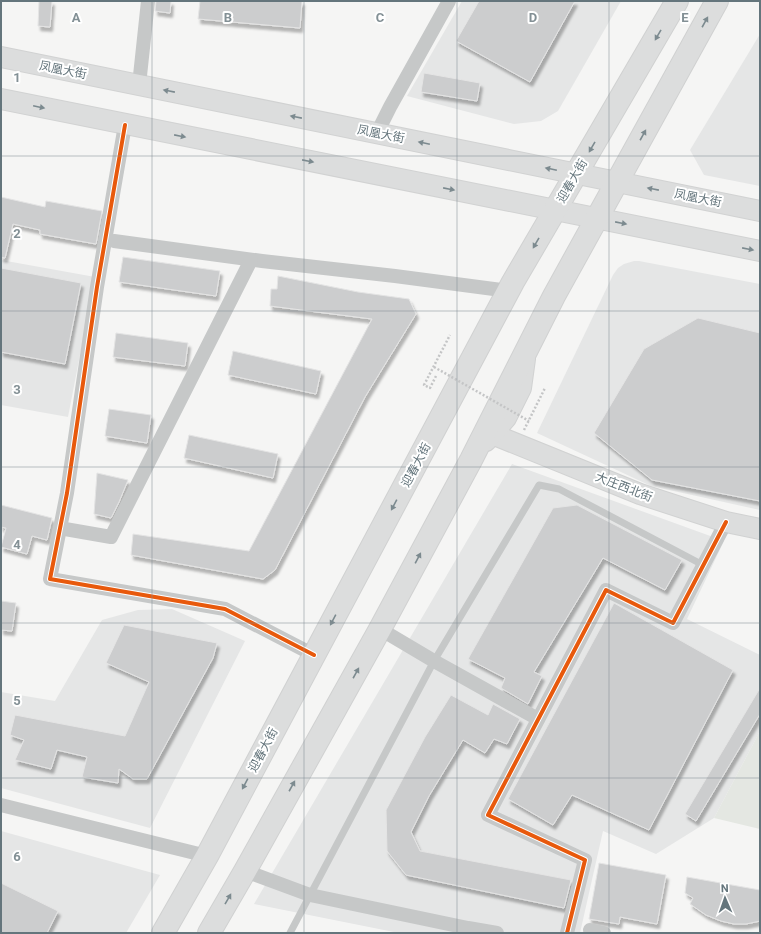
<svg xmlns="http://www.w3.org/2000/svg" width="761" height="934" viewBox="0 0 761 934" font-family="Roboto,'Noto Sans SC',sans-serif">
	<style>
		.built { fill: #e5e6e6 }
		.green { fill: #e4e7e2 }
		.building { fill: #cccdce; stroke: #e4e4e4; filter: url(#shadow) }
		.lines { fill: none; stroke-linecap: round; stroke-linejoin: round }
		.secondary-casing { stroke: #d1d2d2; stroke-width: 22 }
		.primary-casing { stroke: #d0d1d1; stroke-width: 24 }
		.path { stroke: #c4c5c6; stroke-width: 2.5; stroke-dasharray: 2 2; stroke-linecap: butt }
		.lane { stroke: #c6c8c8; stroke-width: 7 }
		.street { stroke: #c6c8c8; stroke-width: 14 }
		.secondary { stroke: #dcdddd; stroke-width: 20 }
		.primary { stroke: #dcdddd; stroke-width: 22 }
		.path-bridge { stroke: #c4c5c6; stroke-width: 2.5; stroke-dasharray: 2 2; stroke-linecap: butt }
		.cycleway-casing { stroke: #fff; stroke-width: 6 }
		.cycleway { stroke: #e8590c; stroke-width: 4 }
		.oneway { fill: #7c8a8f }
		.grid { fill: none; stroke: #839095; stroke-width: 1; stroke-opacity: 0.55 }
		.labels { text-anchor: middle; stroke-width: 4; stroke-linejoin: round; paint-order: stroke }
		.street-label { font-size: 12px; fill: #64757c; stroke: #fff }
		.grid-label { font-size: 13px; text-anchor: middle; font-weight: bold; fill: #839095; stroke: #fff; stroke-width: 4; stroke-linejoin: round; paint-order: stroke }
	</style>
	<defs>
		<filter id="shadow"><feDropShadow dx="2.5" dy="4.5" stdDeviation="1" flood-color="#0004"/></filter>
	</defs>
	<rect width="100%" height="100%" fill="#f5f5f4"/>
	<g class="built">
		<path d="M462 1H621L558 111 541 121 514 124 407 96Z"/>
		<path d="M760 34V186L704 175 690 150Z"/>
		<path d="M1 260 95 277 68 417 1 405Z"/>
		<path d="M634 261H639L760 284V510L651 486 537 433 613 275 618 268 624 264Z"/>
		<path d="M512 464 724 541 687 619 760 655V731L714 818 656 854 603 831 580 933H399L254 904Z"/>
		<path d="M172 609 245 641 150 828 1 788V692L55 701 102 620 138 610Z"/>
		<path d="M1 831 160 875 126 933H1Z"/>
	</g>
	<path class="green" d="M760 731V829L714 818Z"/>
	<g class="building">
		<path d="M39 1H52L50 27 38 26Z"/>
		<path d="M156 1H171L170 13 155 11Z"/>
		<path d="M200 1H302L300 28 198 19Z"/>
		<path d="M479 1H575L530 82 456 41Z"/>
		<path d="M424 73 480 83 477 101 421 92Z"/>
		<path d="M1 197 45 207 46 201 102 211 96 244 40 234V230L13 224 5 258 1 257Z"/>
		<path d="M123 257 220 271 216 296 119 282Z"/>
		<path d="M1 268 81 283 65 364 1 352Z"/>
		<path d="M278 276 358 292 409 299 416 314 365 397 275 570 263 579 131 555 133 534 249 551 372 319 270 306 271 289H277Z"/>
		<path d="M698 318 760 333V501L652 480 594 433 644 349Z"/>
		<path d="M116 333 188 343 185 366 113 357Z"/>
		<path d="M233 351 321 371 316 394 228 375Z"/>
		<path d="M109 409 151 415 147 443 105 436Z"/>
		<path d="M189 435 278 454 273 478 184 458Z"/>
		<path d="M97 473 128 480 119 502 111 518 94 514Z"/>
		<path d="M1 505 52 518 47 540 32 536 27 554 1 547 6 528 1 527Z"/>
		<path d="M577 505 682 560 665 590 603 558 534 672 542 676 528 704 501 688 505 678 468 659 553 508Z"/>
		<path d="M1 601 16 603 12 631 1 630Z"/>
		<path d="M614 603 733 670 649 830 572 795 553 825 508 799Z"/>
		<path d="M124 625 217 643 213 658 147 779H133L119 769 118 783 82 777 87 757 57 750 51 769 15 760 24 740 10 735 15 715 125 736 149 682 106 663Z"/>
		<path d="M760 688V714L696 821 685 814Z"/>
		<path d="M451 695 488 715 493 704 520 719 507 744 494 739 485 753 463 740 429 796 411 832 420 851 571 880 564 908 406 875 387 851 386 810 425 737Z"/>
		<path d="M599 863 666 875 657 924 620 917 619 924 589 919Z"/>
		<path d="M687 877 760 890V921L746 924H734L721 921 706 915 690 904 693 898 685 893Z"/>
		<path d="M1 883 58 911 47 933H1Z"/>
	</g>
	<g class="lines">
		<g class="secondary-casing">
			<g id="secondary">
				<path d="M1 57 760 211"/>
				<path d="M1 99 760 251"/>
				<path d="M492 434 640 494 726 522 760 529"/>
				<path d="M486 441 506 418 521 388 525 359"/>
			</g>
		</g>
		<g class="primary-casing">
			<g id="primary">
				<path d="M163 933 207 856 513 282 677 1"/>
				<path d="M209 933 245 871 380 629 471 460 554 296 717 1"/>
			</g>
		</g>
		<g class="path">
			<path d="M436 376 430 388 424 385 450 335"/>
			<path d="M524 430 545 388"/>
		</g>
		<path class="lane" d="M290 933 434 661 539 485 559 489 703 565"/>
		<g class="street">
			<path d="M139 85 148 1"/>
			<path d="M125 125 97 287 67 493 50 579 225 609 314 655"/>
			<path d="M377 133 390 107 449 1"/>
			<path d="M114 241 262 261 395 276 509 291"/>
			<path d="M65 529 111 537 251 260"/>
			<path d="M380 629 434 661 538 719"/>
			<path d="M1 805 207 856"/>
			<path d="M245 871 310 895 468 928 497 933"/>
			<path d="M590 930 604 933"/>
			<path d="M567 933 585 860 488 815 606 590 673 623 726 522"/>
		</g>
		<use href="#secondary" class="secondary"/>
		<use href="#primary" class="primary"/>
		<path class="path-bridge" d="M434 367 529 421"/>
		<g class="cycleway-casing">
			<g id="cycleway">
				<path d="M125 125 97 287 67 493 50 579 225 609 314 655"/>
				<path d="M567 933 585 860 488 815 606 590 673 623 726 522"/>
			</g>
		</g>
		<use href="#cycleway" class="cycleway"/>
	</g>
	<defs><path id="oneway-solid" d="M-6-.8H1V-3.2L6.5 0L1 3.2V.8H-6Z"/></defs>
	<g class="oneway">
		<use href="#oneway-solid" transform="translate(705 22) rotate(-61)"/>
		<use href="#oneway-solid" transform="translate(658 35) rotate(120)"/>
		<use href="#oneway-solid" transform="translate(169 91) rotate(-169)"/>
		<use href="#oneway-solid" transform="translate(39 107) rotate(12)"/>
		<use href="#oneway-solid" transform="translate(296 117) rotate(-169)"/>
		<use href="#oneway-solid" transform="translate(643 135) rotate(-61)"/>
		<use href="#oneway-solid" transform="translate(180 136) rotate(11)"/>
		<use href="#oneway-solid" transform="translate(424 143) rotate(-168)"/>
		<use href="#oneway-solid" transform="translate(592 147) rotate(120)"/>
		<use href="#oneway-solid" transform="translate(308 161) rotate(11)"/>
		<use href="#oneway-solid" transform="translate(551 169) rotate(-168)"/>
		<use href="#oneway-solid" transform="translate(449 189) rotate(11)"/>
		<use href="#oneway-solid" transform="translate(653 189) rotate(-169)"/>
		<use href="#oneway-solid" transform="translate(621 223) rotate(11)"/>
		<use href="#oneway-solid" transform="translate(536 243) rotate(120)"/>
		<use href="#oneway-solid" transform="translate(748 249) rotate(11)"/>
		<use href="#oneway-solid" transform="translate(394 505) rotate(118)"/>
		<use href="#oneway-solid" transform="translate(418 558) rotate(-62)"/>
		<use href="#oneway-solid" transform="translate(333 620) rotate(118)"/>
		<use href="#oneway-solid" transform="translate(356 673) rotate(-61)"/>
		<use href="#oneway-solid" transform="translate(245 784) rotate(118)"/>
		<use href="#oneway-solid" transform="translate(292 786) rotate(-61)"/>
		<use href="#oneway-solid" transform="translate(228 899) rotate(-60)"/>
	</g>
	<path class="grid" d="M152 1V933M304 1V933M457 1V933M609 1V933M1 156H760M1 311H760M1 467H760M1 623H760M1 778H760"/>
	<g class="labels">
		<g class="street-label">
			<text transform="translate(63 70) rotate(11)" y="4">凤凰大街</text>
			<text transform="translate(381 134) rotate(11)" y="4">凤凰大街</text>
			<text transform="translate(572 181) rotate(-60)" y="4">迎春大街</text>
			<text transform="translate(698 198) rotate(11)" y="4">凤凰大街</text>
			<text transform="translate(416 465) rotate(-62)" y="4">迎春大街</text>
			<text transform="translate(624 487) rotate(21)" y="4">大庄西北街</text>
			<text transform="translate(263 750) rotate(-62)" y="4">迎春大街</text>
		</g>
	</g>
	<g class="grid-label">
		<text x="76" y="22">A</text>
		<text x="228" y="22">B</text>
		<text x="380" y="22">C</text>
		<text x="533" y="22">D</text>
		<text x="685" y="22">E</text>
		<text x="17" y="82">1</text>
		<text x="17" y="238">2</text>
		<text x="17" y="394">3</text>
		<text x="17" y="549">4</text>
		<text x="17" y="705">5</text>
		<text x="17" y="861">6</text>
	</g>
	<rect width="761" height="934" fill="none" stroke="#64757c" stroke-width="4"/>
	<g transform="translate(725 898) rotate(358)" stroke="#ffffff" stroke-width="3" paint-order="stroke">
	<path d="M0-3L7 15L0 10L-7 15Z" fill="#64757c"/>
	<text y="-6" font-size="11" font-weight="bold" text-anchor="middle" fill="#64757c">N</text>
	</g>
</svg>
